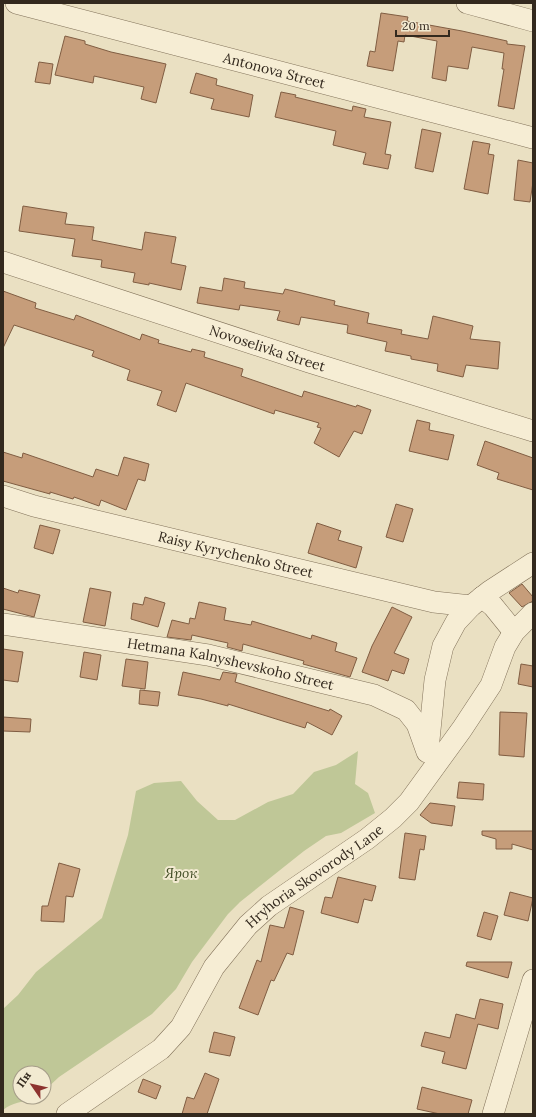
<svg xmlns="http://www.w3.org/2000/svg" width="536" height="1117" viewBox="0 0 536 1117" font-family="Lora,serif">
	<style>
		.green { fill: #bfc797 }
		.building { fill: #c69d7a; stroke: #805d42 }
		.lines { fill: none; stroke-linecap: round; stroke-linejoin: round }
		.minor-casing { stroke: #82725a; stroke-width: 22 }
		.minor { stroke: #f6edd4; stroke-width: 21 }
		.labels { text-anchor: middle; stroke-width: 4; stroke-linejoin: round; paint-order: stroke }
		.street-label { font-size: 14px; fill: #33291e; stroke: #f2ead1 }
		.park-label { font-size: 14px; font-style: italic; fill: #424e26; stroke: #f2ead1 }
	</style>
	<rect width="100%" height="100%" fill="#eae0c2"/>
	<path class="green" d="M358 751 355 784 368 793 375 813 341 833 326 836 304 851 240 902 228 914 192 962 176 989 152 1014 59 1077 44 1091V1073H20V1097H33C23 1103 12 1102 3 1110V1009L18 995 36 972 102 918 128 835 136 791 154 783 181 781 197 801 218 820H235L268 802 293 794 314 772 336 765Z"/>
	<g class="building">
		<path d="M381 13 408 17 407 21 462 31 507 41V44L525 46 514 109 498 106 504 69H502L504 53 472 47 468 69 448 66 446 81 432 78 437 41 405 35 404 42 398 41 393 71 367 66 370 51 375 52Z"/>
		<path d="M65 36 85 41V44L111 52 166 64 156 103 141 99 144 87 94 76 93 83 55 75Z"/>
		<path d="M39 62 53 64 50 84 35 82Z"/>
		<path d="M196 73 217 79 216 85 253 95 249 117 211 109 214 99 190 93Z"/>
		<path d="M281 92 296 95 295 97 352 111 353 106 366 109 364 117 391 122 385 154 391 155 388 169 363 164 366 153 333 145 336 131 275 117Z"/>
		<path d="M422 129 441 133 433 172 415 168Z"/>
		<path d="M473 141 490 144 488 154 494 155 488 194 464 189Z"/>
		<path d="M518 160 533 163V182L530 202 514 200Z"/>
		<path d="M23 206 67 213 65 224 94 227 92 240 142 250 145 232 176 237 171 263 186 266 181 290 149 283V285L133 282 135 273 101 267 102 260 72 256 75 239 19 231Z"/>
		<path d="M224 278 245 282 244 288 283 294 285 289 335 301 334 305 369 313 367 323 402 330 401 334 428 339 433 316 473 326 470 339 500 342 498 369 466 365 463 377 437 371 438 364 411 359V356L385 351 387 342 347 333 348 325 301 317 299 325 277 320 280 311 240 305 239 310 197 303 200 287 222 291Z"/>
		<path d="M3 291 36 303 35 308 74 320 76 315 140 340 142 334 159 340 158 343 191 352 192 349 205 352 204 357 243 369 241 376 302 397 304 391 356 407 357 405 371 410 362 434 354 431 339 457 314 443 321 428 317 427 319 423 275 410 274 414 186 383 176 412 157 405 162 391 127 380 130 370 92 356 94 351 14 325 3 348Z"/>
		<path d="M417 420 430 423 429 430 454 435 448 460 409 451Z"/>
		<path d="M485 441 533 458V490L497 479 499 473 477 465Z"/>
		<path d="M3 452 22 458 23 453 93 477 96 469 118 476 124 457 149 464 145 481 138 479 126 510 101 500 99 506 74 497 73 499 50 492V494L3 481Z"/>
		<path d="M396 504 413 509 403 542 386 537Z"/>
		<path d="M317 523 341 531 338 540 362 547 356 568 308 553Z"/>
		<path d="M40 525 60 530 53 554 34 548Z"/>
		<path d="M522 584 533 597V601L522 607 509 593Z"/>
		<path d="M3 588 18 593 19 590 40 595 34 617 3 609Z"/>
		<path d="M90 588 111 592 105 626 83 622Z"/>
		<path d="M145 597 165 603 158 627 131 619 133 603 143 605Z"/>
		<path d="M199 602 226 608 224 620 251 625 252 621 311 639 312 635 337 643 335 651 357 658 350 677 303 664 304 661 243 644 242 651 227 647 228 643 192 635 191 640 167 637 172 620 189 624 190 618 195 619Z"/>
		<path d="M392 607 412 617 394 653 409 659 404 674 392 670 388 681 362 672 372 646Z"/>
		<path d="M3 649 23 652 18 682 3 680Z"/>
		<path d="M84 652 101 655 97 680 80 677Z"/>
		<path d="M126 659 148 662 145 689 122 686Z"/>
		<path d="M521 664 533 666V687L518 684Z"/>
		<path d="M183 672 220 680 223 672 237 674 235 682 329 711 330 709 342 716 332 735 307 722 305 728 228 704V706L201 699 178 695Z"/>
		<path d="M140 690 160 692 158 706 139 704Z"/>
		<path d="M500 712 527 713 524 757 499 755Z"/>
		<path d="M3 717 31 719 30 732 3 731Z"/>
		<path d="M459 782 484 784 483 800 457 798Z"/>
		<path d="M430 803 455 806 452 826 431 823 420 815Z"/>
		<path d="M482 831H533V850L512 844V849H496V839L482 835Z"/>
		<path d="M405 833 426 836 424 850 420 849 415 880 399 878Z"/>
		<path d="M59 863 80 869 73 897 66 896 64 922 41 921 42 906H48Z"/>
		<path d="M338 877 376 886 372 901 364 899 358 923 321 913 325 897 332 898Z"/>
		<path d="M510 892 533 898 528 921 504 915Z"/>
		<path d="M290 907 304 911 293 955 287 953 274 981 271 980 258 1015 239 1008 257 960 261 962 270 925 284 928Z"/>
		<path d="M484 912 498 916 491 940 477 936Z"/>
		<path d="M467 962H512L508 978 466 966Z"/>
		<path d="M480 999 503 1004 498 1029 478 1024 466 1069 442 1063 445 1052 421 1046 425 1032 450 1038 456 1014 475 1019Z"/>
		<path d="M214 1032 235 1037 230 1056 209 1052Z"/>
		<path d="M205 1073 219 1079 207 1114H182L187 1097 194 1099Z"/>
		<path d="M143 1079 161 1086 156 1099 138 1092Z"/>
		<path d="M422 1087 472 1100 468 1114H440L417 1109Z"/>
	</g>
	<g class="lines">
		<g class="minor-casing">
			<g id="minor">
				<path id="s1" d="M16 3 533 138"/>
				<path d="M467 3 533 21"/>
				<path id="s2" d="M3 262 309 362 533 431"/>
				<path id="s3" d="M3 496 34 506 434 602 471 606"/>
				<path d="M482 597 493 606 514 632"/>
				<path id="s4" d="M3 624 208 655 374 695 406 710 417 724 427 752"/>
				<path d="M428 750 435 680 443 646 456 622 471 606 490 591 533 563"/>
				<path id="s5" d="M67 1114 161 1049 181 1027 214 967 248 925 269 906 367 839 393 818 409 802 462 729 491 685 505 647 514 632 533 613"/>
				<path d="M493 1114 533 980"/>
			</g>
		</g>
		<use href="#minor" class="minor"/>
	</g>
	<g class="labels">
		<g class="street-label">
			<text dy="5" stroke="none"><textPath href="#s1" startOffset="267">Antonova Street</textPath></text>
			<text dy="5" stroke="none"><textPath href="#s2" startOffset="278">Novoselivka Street</textPath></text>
			<text dy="5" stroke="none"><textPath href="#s3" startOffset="240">Raisy Kyrychenko Street</textPath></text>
			<text dy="5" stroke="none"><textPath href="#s4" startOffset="231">Hetmana Kalnyshevskoho Street</textPath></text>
			<text dy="5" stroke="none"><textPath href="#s5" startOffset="349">Hryhoria Skovorody Lane</textPath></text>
		</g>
		<g class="park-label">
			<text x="181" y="878">Ярок</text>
		</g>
	</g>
	<rect width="536" height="1117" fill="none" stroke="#33291e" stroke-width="8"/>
	<g transform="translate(32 1085) rotate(304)"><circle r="19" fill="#f2ead1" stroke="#a69d89"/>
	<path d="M0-3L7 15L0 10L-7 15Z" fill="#8d332f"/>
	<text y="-6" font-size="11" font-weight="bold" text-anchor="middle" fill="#33291e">Пн</text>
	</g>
	<path d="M396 30v6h53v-6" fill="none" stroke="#33291e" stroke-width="2"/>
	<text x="402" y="30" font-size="12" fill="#33291e" stroke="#f2ead1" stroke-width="3" paint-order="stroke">20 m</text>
</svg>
